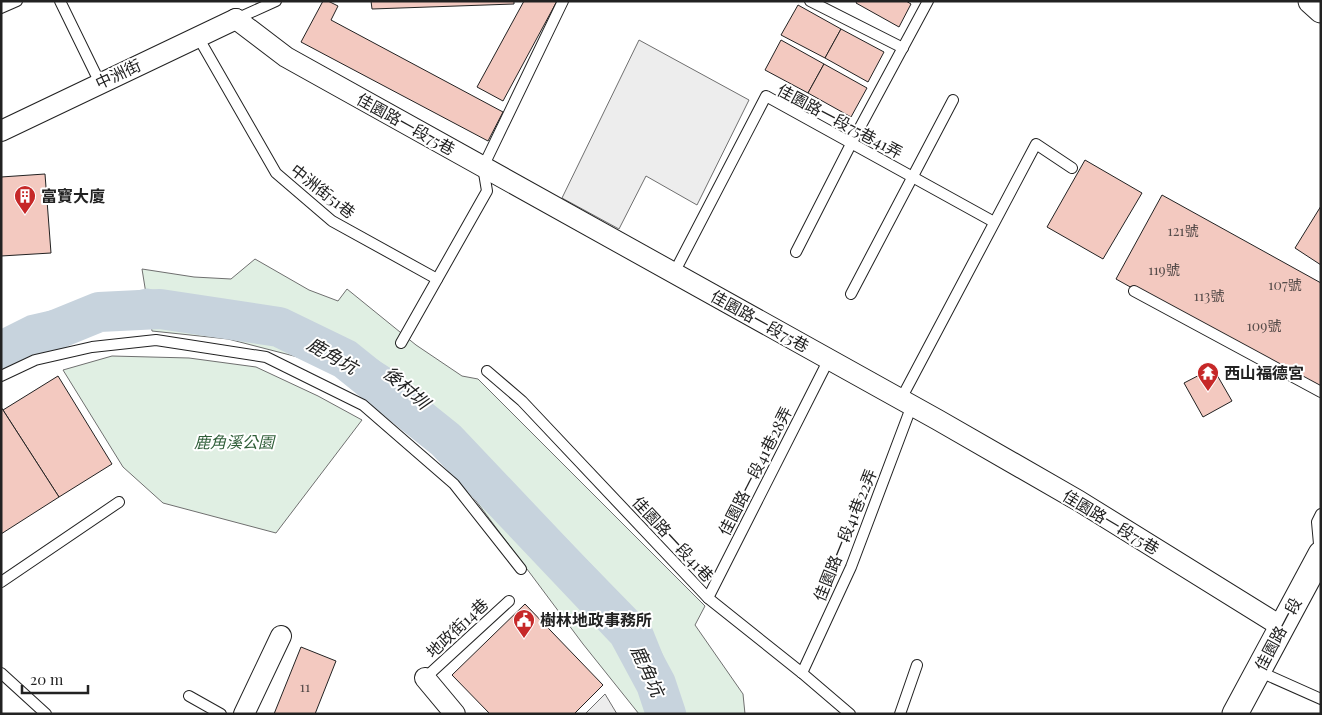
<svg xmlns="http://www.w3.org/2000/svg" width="1322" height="715" viewBox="0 0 1322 715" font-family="'Playfair Display','Noto Sans TC',serif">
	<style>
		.green { fill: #e0efe3; stroke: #6f6f6f }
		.parking { fill: #ededed; stroke: #6f6f6f }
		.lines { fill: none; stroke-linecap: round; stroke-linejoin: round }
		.stream { stroke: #c7d3dd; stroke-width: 7 }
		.river { stroke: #c7d3dd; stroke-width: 40 }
		.building { fill: #f3c9c0; stroke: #222 }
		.service-casing { stroke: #222; stroke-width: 12 }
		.minor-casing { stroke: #222; stroke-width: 22 }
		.tertiary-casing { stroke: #222; stroke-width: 27 }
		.service { stroke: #fff; stroke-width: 10 }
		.minor { stroke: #fff; stroke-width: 20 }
		.tertiary { stroke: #fff; stroke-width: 25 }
		.labels { text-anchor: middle; stroke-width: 4; stroke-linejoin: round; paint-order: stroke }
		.number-label { font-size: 14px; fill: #564c4a }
		.street-label { font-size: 16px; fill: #222; stroke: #fff }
		.poi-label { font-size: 16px; font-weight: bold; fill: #222; stroke: #fff; text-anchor: start }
		.park-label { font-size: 16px; font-style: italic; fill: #2f5e38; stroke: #fff }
		.water-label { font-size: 18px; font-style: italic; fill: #222; stroke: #fff }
	</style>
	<rect width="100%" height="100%" fill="#fff"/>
	<g class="green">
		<path d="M255 259 309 290 338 301 347 289 416 345 462 376 478 379 705 606 695 625 743 694 745 714H639L583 644 432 442 379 393 317 362 228 339 152 331 142 269 194 277 231 279Z"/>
		<path d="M112 356 189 358 256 367 318 396 362 420 276 533 163 503 123 467 63 370Z"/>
	</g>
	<g class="parking">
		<path d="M639 40 749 100 697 205 646 176 619 229 562 198Z"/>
		<path d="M605 694 617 714H585Z"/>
	</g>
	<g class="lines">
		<path class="stream" d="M1 333 29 319 147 292 271 315 333 336 390 372 451 428 520 496 648 627 683 714"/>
		<path class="river" d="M1 352 99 312 160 309 279 327 345 359 446 440 628 632 656 684 666 714"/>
	</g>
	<g class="building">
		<path d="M323 1H328L338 6 331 20 503 112 488 141 301 42Z"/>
		<path d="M371 1H514V4L372 9Z"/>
		<path d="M524 1H557L503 101 477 87Z"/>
		<path d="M857 1H906L911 4 899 27 856 3Z"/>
		<path d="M798 5 841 29 825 58 781 35Z"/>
		<path d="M841 29 884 52 868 82 825 58Z"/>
		<path d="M781 40 824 64 808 93 765 70Z"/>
		<path d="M824 64 867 88 851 117 808 93Z"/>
		<path d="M1085 160 1142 193 1103 259 1047 227Z"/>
		<path d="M45 174 51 253 1 256V177Z"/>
		<path d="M1162 195 1321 283V394L1116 279Z"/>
		<path d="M1321 206V265L1295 248Z"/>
		<path d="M1213 368 1232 401 1203 417 1184 383Z"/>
		<path d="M58 376 112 464 59 497 3 410Z"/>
		<path d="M1 407 59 497 1 534Z"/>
		<path d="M525 604 603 685 574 714H490L452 675Z"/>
		<path d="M301 647 336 661 315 714H274Z"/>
	</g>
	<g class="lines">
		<g class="service-casing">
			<g id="service">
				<path d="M60 1 100 83"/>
				<path d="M810 1 903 48"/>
				<path d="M1 8 17 1"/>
				<path d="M236 19 276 1"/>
				<path d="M198 37 276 173 332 221 437 279"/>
				<path d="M796 252 851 144 928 1"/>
				<path d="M674 273 766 96 994 222"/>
				<path d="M1134 291 1321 392"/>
				<path d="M851 294 953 100"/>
				<path d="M401 343 487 191 483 167 563 1"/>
				<path d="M487 371 522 401 708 598 802 673 850 714"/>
				<path d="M1 376 35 360 92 347 156 340 266 357 363 405 454 484 521 569"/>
				<path d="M901 399 1036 144 1072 168"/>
				<path d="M1320 555 1317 522 1321 514"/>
				<path d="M1 582 119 502"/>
				<path d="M708 598 829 359"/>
				<path d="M1258 671 1321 699"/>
				<path d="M1 673 46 714"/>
				<path d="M802 673 851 567 912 405"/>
				<path d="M425 678 509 601"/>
				<path d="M189 696 221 714"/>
				<path d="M900 714 917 665"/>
			</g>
		</g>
		<g class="minor-casing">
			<g id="minor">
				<path d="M236 19 286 57 938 420 1079 501 1282 627"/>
				<path d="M1 131 236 19"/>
				<path d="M425 678 455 714"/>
				<path d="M244 714 281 636"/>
			</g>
		</g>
		<g class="tertiary-casing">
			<g id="tertiary">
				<path d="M1311 1 1321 10"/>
				<path d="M1235 714 1321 554"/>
			</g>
		</g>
		<use href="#service" class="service"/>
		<use href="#minor" class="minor"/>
		<use href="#tertiary" class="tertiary"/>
	</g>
	<defs>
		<g id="building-pin" transform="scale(1.125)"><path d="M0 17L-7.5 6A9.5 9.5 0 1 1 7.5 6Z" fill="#c62828" stroke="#fff"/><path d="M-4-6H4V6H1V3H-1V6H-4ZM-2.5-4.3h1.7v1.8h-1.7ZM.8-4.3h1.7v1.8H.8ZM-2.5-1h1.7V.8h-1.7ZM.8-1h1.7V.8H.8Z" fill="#fff"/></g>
		<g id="temple-pin" transform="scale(1.125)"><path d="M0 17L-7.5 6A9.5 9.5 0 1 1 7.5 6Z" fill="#c62828" stroke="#fff"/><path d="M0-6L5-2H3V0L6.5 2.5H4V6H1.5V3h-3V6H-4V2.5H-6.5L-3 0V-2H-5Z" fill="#fff"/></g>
		<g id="civic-pin" transform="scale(1.125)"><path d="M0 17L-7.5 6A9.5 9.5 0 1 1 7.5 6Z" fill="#c62828" stroke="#fff"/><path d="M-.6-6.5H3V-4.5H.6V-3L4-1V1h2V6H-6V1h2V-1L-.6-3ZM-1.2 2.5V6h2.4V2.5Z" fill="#fff"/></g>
	</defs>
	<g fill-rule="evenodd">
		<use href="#building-pin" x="25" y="196"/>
		<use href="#temple-pin" x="1208" y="373"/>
		<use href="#civic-pin" x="524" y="620"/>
	</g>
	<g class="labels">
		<g class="number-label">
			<text x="1183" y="236">121號</text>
			<text x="1164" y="275">119號</text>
			<text x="1285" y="290">107號</text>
			<text x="1209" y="301">113號</text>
			<text x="1264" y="331">109號</text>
			<text x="305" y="692">11</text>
		</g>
		<g class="street-label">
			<text transform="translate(118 74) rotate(-25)" y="6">中洲街</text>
			<text transform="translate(840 121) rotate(28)" y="6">佳園路一段75巷41弄</text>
			<text transform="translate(406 124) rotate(29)" y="6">佳園路一段75巷</text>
			<text transform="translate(323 191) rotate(38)" y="6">中洲街51巷</text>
			<text transform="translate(760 321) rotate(29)" y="6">佳園路一段75巷</text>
			<text transform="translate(755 471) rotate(-63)" y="6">佳園路一段41巷28弄</text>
			<text transform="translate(1111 522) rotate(31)" y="6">佳園路一段75巷</text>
			<text transform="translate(845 535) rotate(-68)" y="6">佳園路一段41巷22弄</text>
			<text transform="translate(673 539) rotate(47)" y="6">佳園路一段41巷</text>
			<text transform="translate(457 628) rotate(-43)" y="6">地政街14巷</text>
			<text transform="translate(1278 634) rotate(-62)" y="6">佳園路一段</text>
		</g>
		<g class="poi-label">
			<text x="41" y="202">富寶大廈</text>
			<text x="1224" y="379">西山福德宮</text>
			<text x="540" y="626">樹林地政事務所</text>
		</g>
		<g class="park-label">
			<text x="234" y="448">鹿角溪公園</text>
		</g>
		<g class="water-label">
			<text transform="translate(332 356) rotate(30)" y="6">鹿角坑</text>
			<text transform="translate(406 388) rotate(41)" y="6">後村圳</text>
			<text transform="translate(647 671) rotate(65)" y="6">鹿角坑</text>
		</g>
	</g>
	<rect width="1322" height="715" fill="none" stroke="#222222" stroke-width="5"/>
	<path d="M22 685v8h66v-8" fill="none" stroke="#222222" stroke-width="2.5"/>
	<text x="30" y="685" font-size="15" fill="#222222" stroke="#ffffff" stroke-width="4" paint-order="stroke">20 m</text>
</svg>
